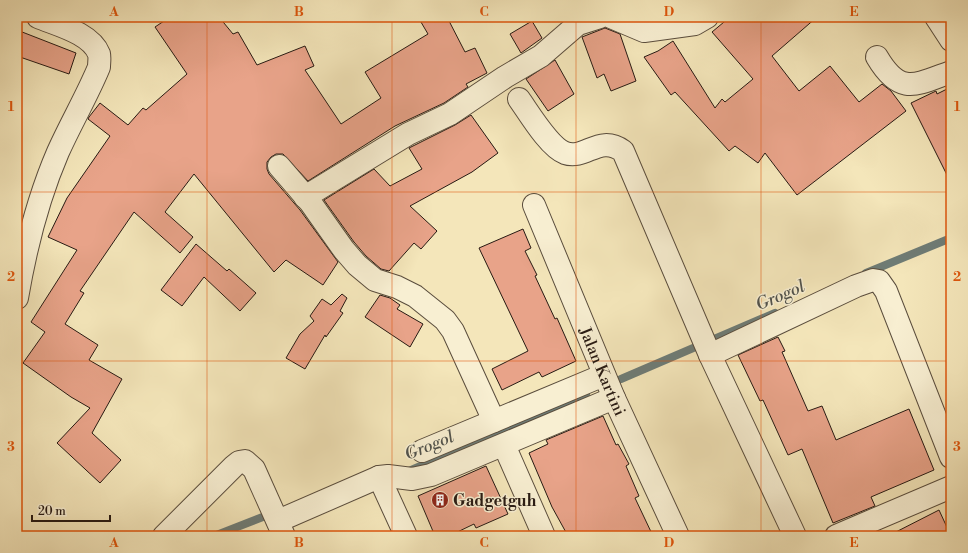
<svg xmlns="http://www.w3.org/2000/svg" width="968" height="553" viewBox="0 0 968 553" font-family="'Libre Bodoni',serif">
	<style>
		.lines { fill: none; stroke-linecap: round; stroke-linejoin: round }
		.stream { stroke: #6e7c76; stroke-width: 8 }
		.building { fill: #e8a389; stroke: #271a13 }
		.minor-casing { stroke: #5a4d3d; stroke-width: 24 }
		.minor { stroke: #f8efd2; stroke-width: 22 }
		.grid { fill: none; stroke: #de560c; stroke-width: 1; stroke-opacity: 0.55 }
		.labels { text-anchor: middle; stroke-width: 3; stroke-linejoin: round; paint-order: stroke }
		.street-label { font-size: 16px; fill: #271a13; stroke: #f8efd2 }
		.poi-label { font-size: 16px; font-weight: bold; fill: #271a13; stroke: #f8efd2; text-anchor: start }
		.water-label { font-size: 17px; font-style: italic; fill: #51534d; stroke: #f8efd2 }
		.neatline { fill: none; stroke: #de560c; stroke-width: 1.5 }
		.grid-label { font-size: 13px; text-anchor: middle; font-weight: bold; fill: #de560c }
	</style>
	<rect width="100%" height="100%" fill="#f4e6ba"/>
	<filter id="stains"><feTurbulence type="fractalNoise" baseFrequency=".005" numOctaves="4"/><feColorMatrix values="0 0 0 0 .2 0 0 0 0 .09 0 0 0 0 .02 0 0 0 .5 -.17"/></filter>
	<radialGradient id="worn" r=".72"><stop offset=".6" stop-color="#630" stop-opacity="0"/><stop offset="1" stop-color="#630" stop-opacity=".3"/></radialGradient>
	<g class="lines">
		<g class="stream">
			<path d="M866 273 951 238"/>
			<path d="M621 379 775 313"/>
			<path d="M409 471 586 394"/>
			<path d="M214 536 273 513"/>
		</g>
	</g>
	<g class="building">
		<path d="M170 17H219L233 34 238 32 257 65 305 46 314 66 305 70 341 124 381 98 365 72 428 34 418 17H447L465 52 475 48 487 73 466 84 468 87 444 103 395 126 308 181 283 154H276L271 157 267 162V169L269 174 300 210 338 262 323 285 286 260 274 272 194 174 165 212 193 237 180 253 134 212 80 291 84 293 65 324 98 345 89 360 122 379 92 433 121 460 100 483 57 443 90 408 71 397 23 363 45 332 31 322 77 250 48 237 67 198 110 136 88 119 89 117 100 103 128 125 143 108 146 110 187 74 155 27Z"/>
		<path d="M730 17H817L772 56 799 91 830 66 859 102 882 84 891 91 906 111 797 195 765 153 758 163 735 146 729 151 675 92 671 95 644 57 658 51 673 41 715 108 722 99 725 102 753 79 712 32Z"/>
		<path d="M532 21 542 38 521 53 510 34Z"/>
		<path d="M605 28 620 34 636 81 611 91 604 74 597 78 582 37Z"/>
		<path d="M17 30 76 53 69 74 17 56Z"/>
		<path d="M555 60 574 94 548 111 526 79Z"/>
		<path d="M951 87V183L911 103 936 91 937 94Z"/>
		<path d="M471 115 498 153 472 172 410 206 437 231 421 249 414 243 389 271 381 269 366 256 354 242 324 200 374 169 390 186 422 169 409 148 455 125Z"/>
		<path d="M523 229 531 248 525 251 537 275 535 276 555 319 557 318 576 361 542 377 539 372 502 390 492 369 528 351 479 248Z"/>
		<path d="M196 244 227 271 229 269 256 293 240 311 204 277 182 306 161 290Z"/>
		<path d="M342 294 347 298 340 311 343 313 326 337 325 335 305 369 286 358 300 334 314 321 310 316 322 299 331 305Z"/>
		<path d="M380 295 390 298 400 305 397 309 423 324 410 347 365 317Z"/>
		<path d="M778 337 785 351 782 352 808 411 822 406 836 440 909 409 934 470 871 497 875 506 833 523 802 449 788 455 763 400 760 401 738 355Z"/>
		<path d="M603 416 616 445 618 444 629 464 626 466 639 496 635 498 653 536H568L552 507 529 453 548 444 546 440Z"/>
		<path d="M486 466 508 514 476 528 474 524 449 536H435L418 496Z"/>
		<path d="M939 510 951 536H888Z"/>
	</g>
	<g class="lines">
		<g class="minor-casing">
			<g id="minor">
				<path d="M611 17 644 31 695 24 707 17"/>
				<path d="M936 17 951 40"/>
				<path d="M877 57C900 96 915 85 951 72"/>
				<path d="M519 99C529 113 549 147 565 153 586 160 599 134 623 151L710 355 795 536"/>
				<path d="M279 166 310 202 344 250 357 265 375 280 397 287 415 296 445 320 453 331 494 421"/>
				<path d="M305 197 408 134 450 114 505 77 541 56 578 24 600 17"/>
				<path id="s1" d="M534 205 614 398 678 536"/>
				<path d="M17 298C25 251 39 196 58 152 71 123 87 96 99 67 99 63 100 58 99 54 91 33 57 25 38 17"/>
				<path d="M710 355 856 286 873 280 879 281 886 291 951 457"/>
				<path d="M504 445 544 536"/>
				<path d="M422 451 604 375"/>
				<path d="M379 477 406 536"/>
				<path d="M278 521 379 477 388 476 412 479 431 475 614 398"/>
				<path d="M164 536 234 466 239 462 245 461 254 469 284 536"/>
				<path d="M836 536 951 487"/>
			</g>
		</g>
		<use href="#minor" class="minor"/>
	</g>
	<path class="grid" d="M207 17V536M392 17V536M576 17V536M761 17V536M17 192H951M17 361H951"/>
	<defs>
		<g id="building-disc" transform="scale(0.9)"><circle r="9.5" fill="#8f2418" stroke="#f8efd2"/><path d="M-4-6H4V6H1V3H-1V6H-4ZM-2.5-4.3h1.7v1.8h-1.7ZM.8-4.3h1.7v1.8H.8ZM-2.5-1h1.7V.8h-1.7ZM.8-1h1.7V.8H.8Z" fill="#fff"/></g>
	</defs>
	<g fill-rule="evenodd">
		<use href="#building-disc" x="440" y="500"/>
	</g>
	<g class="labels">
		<g class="street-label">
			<text dy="6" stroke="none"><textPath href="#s1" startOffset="180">Jalan Kartini</textPath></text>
		</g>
		<g class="poi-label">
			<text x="453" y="506">Gadgetguh</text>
		</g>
		<g class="water-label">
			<text transform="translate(780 295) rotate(-23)" y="6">Grogol</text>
			<text transform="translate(429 445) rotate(-22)" y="6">Grogol</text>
		</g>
	</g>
	<rect width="968" height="553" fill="none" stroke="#f4e6ba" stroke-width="44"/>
	<path d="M32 515v6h78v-6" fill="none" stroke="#271a13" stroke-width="2"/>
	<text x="38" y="515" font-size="12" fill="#271a13" stroke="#f8efd2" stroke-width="3" paint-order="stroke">20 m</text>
	<rect x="22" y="22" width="924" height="509" class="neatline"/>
	<g class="grid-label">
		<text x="114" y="16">A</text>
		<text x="299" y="16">B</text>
		<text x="484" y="16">C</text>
		<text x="669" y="16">D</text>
		<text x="854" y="16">E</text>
		<text x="11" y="111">1</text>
		<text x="957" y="111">1</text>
		<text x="11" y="281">2</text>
		<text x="957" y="281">2</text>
		<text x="11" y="451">3</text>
		<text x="957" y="451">3</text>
		<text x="114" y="547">A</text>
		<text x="299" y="547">B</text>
		<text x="484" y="547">C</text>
		<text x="669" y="547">D</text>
		<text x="854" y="547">E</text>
	</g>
	<rect width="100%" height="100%" filter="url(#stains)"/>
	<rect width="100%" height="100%" fill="url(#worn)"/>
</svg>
